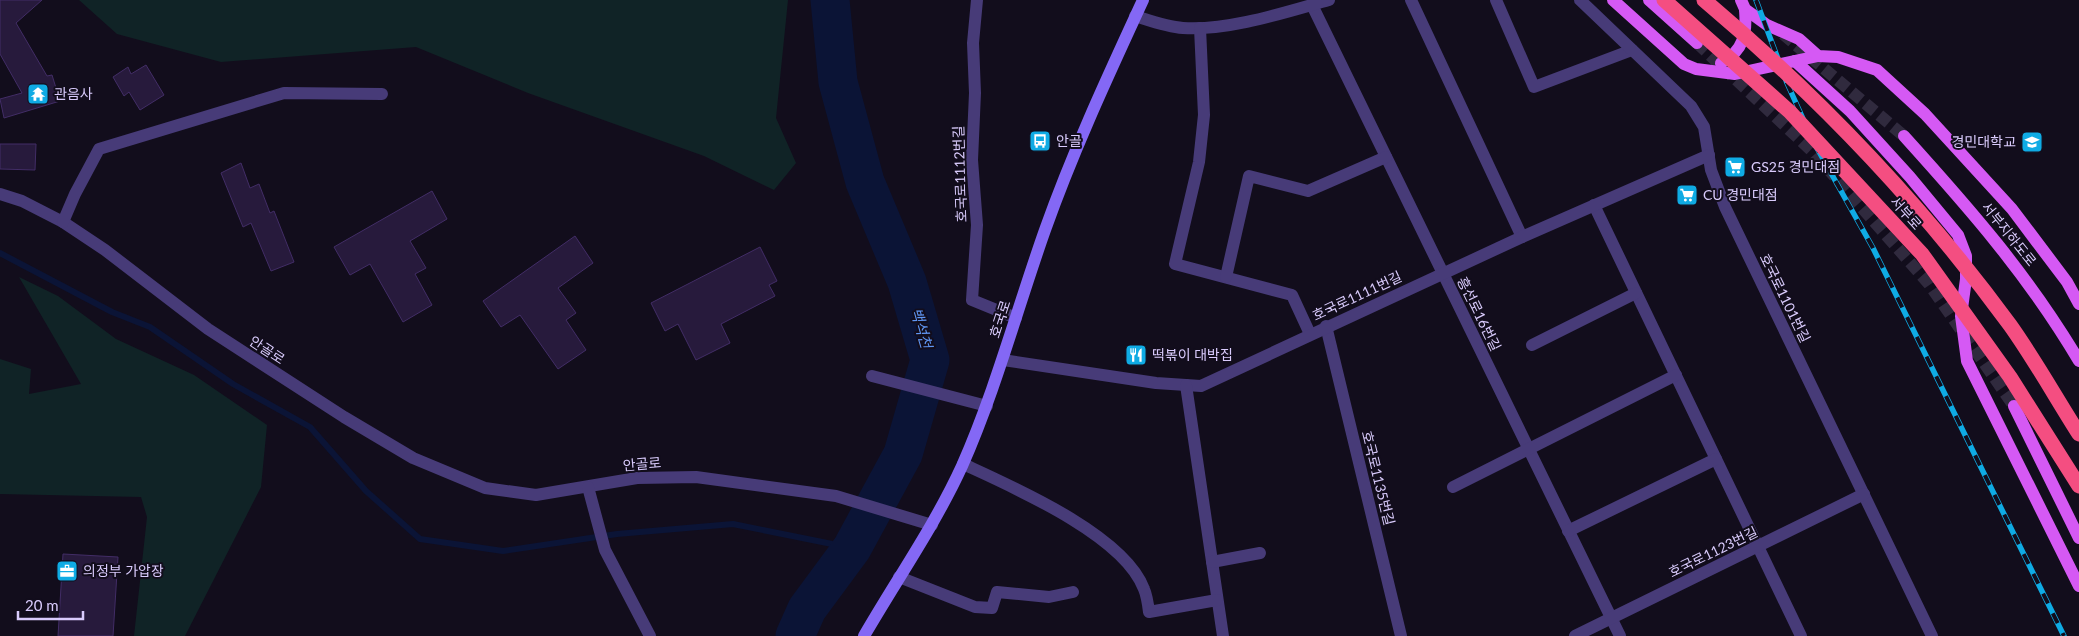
<svg xmlns="http://www.w3.org/2000/svg" width="2079" height="636" viewBox="0 0 2079 636" font-family="Lato,'Noto Sans KR',sans-serif">
	<style>
		.green { fill: #102326 }
		.lines { fill: none; stroke-linecap: round; stroke-linejoin: round }
		.stream { stroke: #0b1436; stroke-width: 6 }
		.river { stroke: #0b1436; stroke-width: 39 }
		.building { fill: #271a3c; stroke: #422d66 }
		.primary-tunnel { stroke: #302a3e; stroke-width: 12; stroke-dasharray: 12 6; stroke-linecap: butt }
		.street { stroke: #473b78; stroke-width: 12 }
		.secondary { stroke: #8468f5; stroke-width: 12 }
		.primary { stroke: #d559f4; stroke-width: 12 }
		.rail-casing { stroke: #0fabe4; stroke-width: 5.5 }
		.rail { stroke: #120d1c; stroke-width: 4; stroke-dasharray: 11; stroke-linecap: butt }
		.highway-bridge { stroke: #f44e81; stroke-width: 15 }
		.labels { text-anchor: middle; stroke-width: 4; stroke-linejoin: round; paint-order: stroke }
		.poi-label { font-size: 14px; fill: #d9cbfc; stroke: #120d1c; text-anchor: start }
		.street-label { font-size: 14px; fill: #d9cbfc; stroke: #120d1c }
		.water-label { font-size: 15px; font-style: italic; fill: #6097f5; stroke: #120d1c }
	</style>
	<rect width="100%" height="100%" fill="#120d1c"/>
	<g class="green">
		<path d="M79 0H788L776 118 796 163 774 190 704 156 528 93 416 47 221 62 117 34Z"/>
		<path d="M19 277 58 296 116 339 194 375 267 425 261 487 185 636H134L147 517 141 497 0 494V359L31 369 29 394 81 384Z"/>
	</g>
	<g class="lines">
		<path class="stream" d="M0 253 112 312 150 327 233 384 310 427 366 491 420 539 503 551 617 534 733 524 852 548"/>
		<path class="river" d="M795 636 807 609 852 548 903 454 930 360 907 282 865 182 838 82 830 0"/>
	</g>
	<g class="building">
		<path d="M0 0H42L16 23 47 76 52 75 60 101 4 118 0 99 22 93 0 54Z"/>
		<path d="M146 65 164 95 140 110 129 92 124 96 113 77 128 67 131 74Z"/>
		<path d="M0 144H36L35 170 0 169Z"/>
		<path d="M241 163 250 188 259 184 270 213 274 211 294 262 271 271 251 223 243 227 221 173Z"/>
		<path d="M432 191 447 219 410 241 426 268 415 274 432 305 403 322 370 264 350 275 334 247Z"/>
		<path d="M575 236 593 263 558 288 576 313 566 320 586 350 558 369 520 315 501 327 483 301Z"/>
		<path d="M760 247 777 281 769 285 775 296 721 324 730 343 696 360 678 324 665 331 651 303Z"/>
		<path d="M63 554 118 557 113 636H58Z"/>
	</g>
	<g class="lines">
		<g class="primary-tunnel">
			<path d="M1783 34 1904 136"/>
			<path d="M1697 43 1813 152 1929 284 2014 406"/>
		</g>
		<g class="street">
			<path d="M977 0 973 43 975 93 972 160 977 225 972 300 1016 318"/>
			<path d="M1411 0 1522 237"/>
			<path d="M1496 0 1534 87 1632 50"/>
			<path d="M1580 0 1691 106 1704 127 1711 170 1725 207 1932 636"/>
			<path d="M1312 5 1620 636"/>
			<path d="M1135 16C1151 21 1167 27 1183 28 1229 31 1286 12 1329 0"/>
			<path d="M1200 28 1204 115 1199 162 1175 264 1292 295 1310 334"/>
			<path d="M0 194 22 201 63 222 105 250 208 329 344 417 413 458 485 488 536 495 637 478 696 477 836 496 932 525"/>
			<path d="M1594 205 1801 636"/>
			<path d="M63 222 75 194 99 149 284 93 382 94"/>
			<path d="M1226 277 1249 176 1308 191 1386 157"/>
			<path d="M1326 326 1401 636"/>
			<path d="M1532 345 1636 293"/>
			<path d="M1003 360 1156 383 1201 386 1522 237 1709 155"/>
			<path d="M872 376 987 406"/>
			<path d="M1186 385 1223 636"/>
			<path d="M963 464C1013 487 1124 535 1144 589 1147 596 1148 604 1149 612L1217 600"/>
			<path d="M588 487 605 550 650 636"/>
			<path d="M1453 487 1676 375"/>
			<path d="M1568 531 1716 459"/>
			<path d="M1212 562 1260 553"/>
			<path d="M899 577 975 607 992 608 997 592 1049 597 1073 592"/>
			<path d="M1575 636 1864 494"/>
		</g>
		<path class="secondary" d="M864 636C897 579 935 525 962 466 996 389 1017 309 1045 230 1073 151 1108 76 1143 0"/>
		<g class="primary">
			<path d="M1613 0 1684 64 1696 69 1735 74 1818 56"/>
			<path d="M1649 0 1697 43"/>
			<path d="M1741 0 1745 9 1767 25 1799 39 1818 56 1838 57 1877 70 1925 114 2012 209 2067 282 2079 304"/>
			<path d="M1795 61 1850 111 1910 177 1958 235 1966 256V279L1961 316 1967 361 2079 586"/>
			<path d="M1721 63C1744 51 1747 33 1745 9"/>
			<path d="M1904 136C1970 209 2028 275 2079 361"/>
			<path d="M2014 406 2079 538"/>
		</g>
		<g class="rail-casing">
			<path id="rail" d="M1756 0 1787 83 1813 141 1873 248 2064 636"/>
		</g>
		<use href="#rail" class="rail"/>
		<g class="highway-bridge">
			<path d="M1664 0 1790 112 1922 254 2010 377 2079 486"/>
			<path d="M1704 0C1817 95 1922 205 2010 325 2035 360 2056 398 2079 434"/>
		</g>
	</g>
	<defs>
		<g id="temple-square" transform="scale(1.125)"><rect x="-9" y="-9" width="18" height="18" rx="4" fill="#0fabe4" stroke="#120d1c"/><path d="M0-6L5-2H3V0L6.5 2.5H4V6H1.5V3h-3V6H-4V2.5H-6.5L-3 0V-2H-5Z" fill="#fff"/></g>
		<g id="bus-square" transform="scale(1.125)"><rect x="-9" y="-9" width="18" height="18" rx="4" fill="#0fabe4" stroke="#120d1c"/><path d="M-5-6H5V4H4V6H2V4H-2V6H-4V4H-5ZM-3.5-4V0h7V-4ZM-3.5 1.2v1.5H-2V1.2ZM2 1.2v1.5H3.5V1.2Z" fill="#fff"/></g>
		<g id="university-square" transform="scale(1.125)"><rect x="-9" y="-9" width="18" height="18" rx="4" fill="#0fabe4" stroke="#120d1c"/><path d="M0-5L7-2L0 1L-7-2ZM-4 1L0 2.5L4 1V4Q0 6-4 4Z" fill="#fff"/></g>
		<g id="supermarket-square" transform="scale(1.125)"><rect x="-9" y="-9" width="18" height="18" rx="4" fill="#0fabe4" stroke="#120d1c"/><path d="M-6-5.5h2.5l.6 2H6L4.5 2H-2.5L-4.4-4H-6ZM-1.5 3.2a1.3 1.3 0 1 0 .1 0ZM3 3.2a1.3 1.3 0 1 0 .1 0Z" fill="#fff"/></g>
		<g id="restaurant-square" transform="scale(1.125)"><rect x="-9" y="-9" width="18" height="18" rx="4" fill="#0fabe4" stroke="#120d1c"/><path d="M-5-6h1v4h1v-4h1v4h1v-4h1v5L-1.5 .5V6h-2V.5L-5-1ZM5-6V6H3V1.5H1.5Q1.5-4 5-6Z" fill="#fff"/></g>
		<g id="office-square" transform="scale(1.125)"><rect x="-9" y="-9" width="18" height="18" rx="4" fill="#0fabe4" stroke="#120d1c"/><path d="M-6-3h4V-5.5h4V-3h4V5H-6ZM-1-4.5V-3h2v-1.5ZM-6 0V1H6V0Z" fill="#fff"/></g>
	</defs>
	<g fill-rule="evenodd">
		<use href="#temple-square" x="38" y="94"/>
		<use href="#bus-square" x="1040" y="141"/>
		<use href="#university-square" x="2032" y="142"/>
		<use href="#supermarket-square" x="1735" y="167"/>
		<use href="#supermarket-square" x="1687" y="195"/>
		<use href="#restaurant-square" x="1136" y="355"/>
		<use href="#office-square" x="67" y="571"/>
	</g>
	<g class="labels">
		<g class="poi-label">
			<text x="54" y="99">관음사</text>
			<text x="1056" y="146">안골</text>
			<text x="2016" y="147" text-anchor="end">경민대학교</text>
			<text x="1751" y="172">GS25 경민대점</text>
			<text x="1703" y="200">CU 경민대점</text>
			<text x="1152" y="360">떡볶이 대박집</text>
			<text x="83" y="576">의정부 가압장</text>
		</g>
		<g class="street-label">
			<text transform="translate(960 174) rotate(-92)" y="5">호국로1112번길</text>
			<text transform="translate(1906 213) rotate(48)" y="5">서부로</text>
			<text transform="translate(2009 234) rotate(51)" y="5">서부지하도로</text>
			<text transform="translate(1357 296) rotate(-25)" y="5">호국로1111번길</text>
			<text transform="translate(1785 298) rotate(64)" y="5">호국로1101번길</text>
			<text transform="translate(1479 314) rotate(64)" y="5">흥선로16번길</text>
			<text transform="translate(1000 319) rotate(-72)" y="5">호국로</text>
			<text transform="translate(267 350) rotate(33)" y="5">안골로</text>
			<text transform="translate(642 464) rotate(-5)" y="5">안골로</text>
			<text transform="translate(1378 478) rotate(76)" y="5">호국로1135번길</text>
			<text transform="translate(1713 552) rotate(-26)" y="5">호국로1123번길</text>
		</g>
		<g class="water-label">
			<text transform="translate(921 328) rotate(74)" y="5">백석천</text>
		</g>
	</g>
	<path d="M18 611v8h65v-8" fill="none" stroke="#d9cbfc" stroke-width="2.5"/>
	<text x="25" y="611" font-size="15" fill="#d9cbfc" stroke="#120d1c" stroke-width="4" paint-order="stroke">20 m</text>
</svg>
